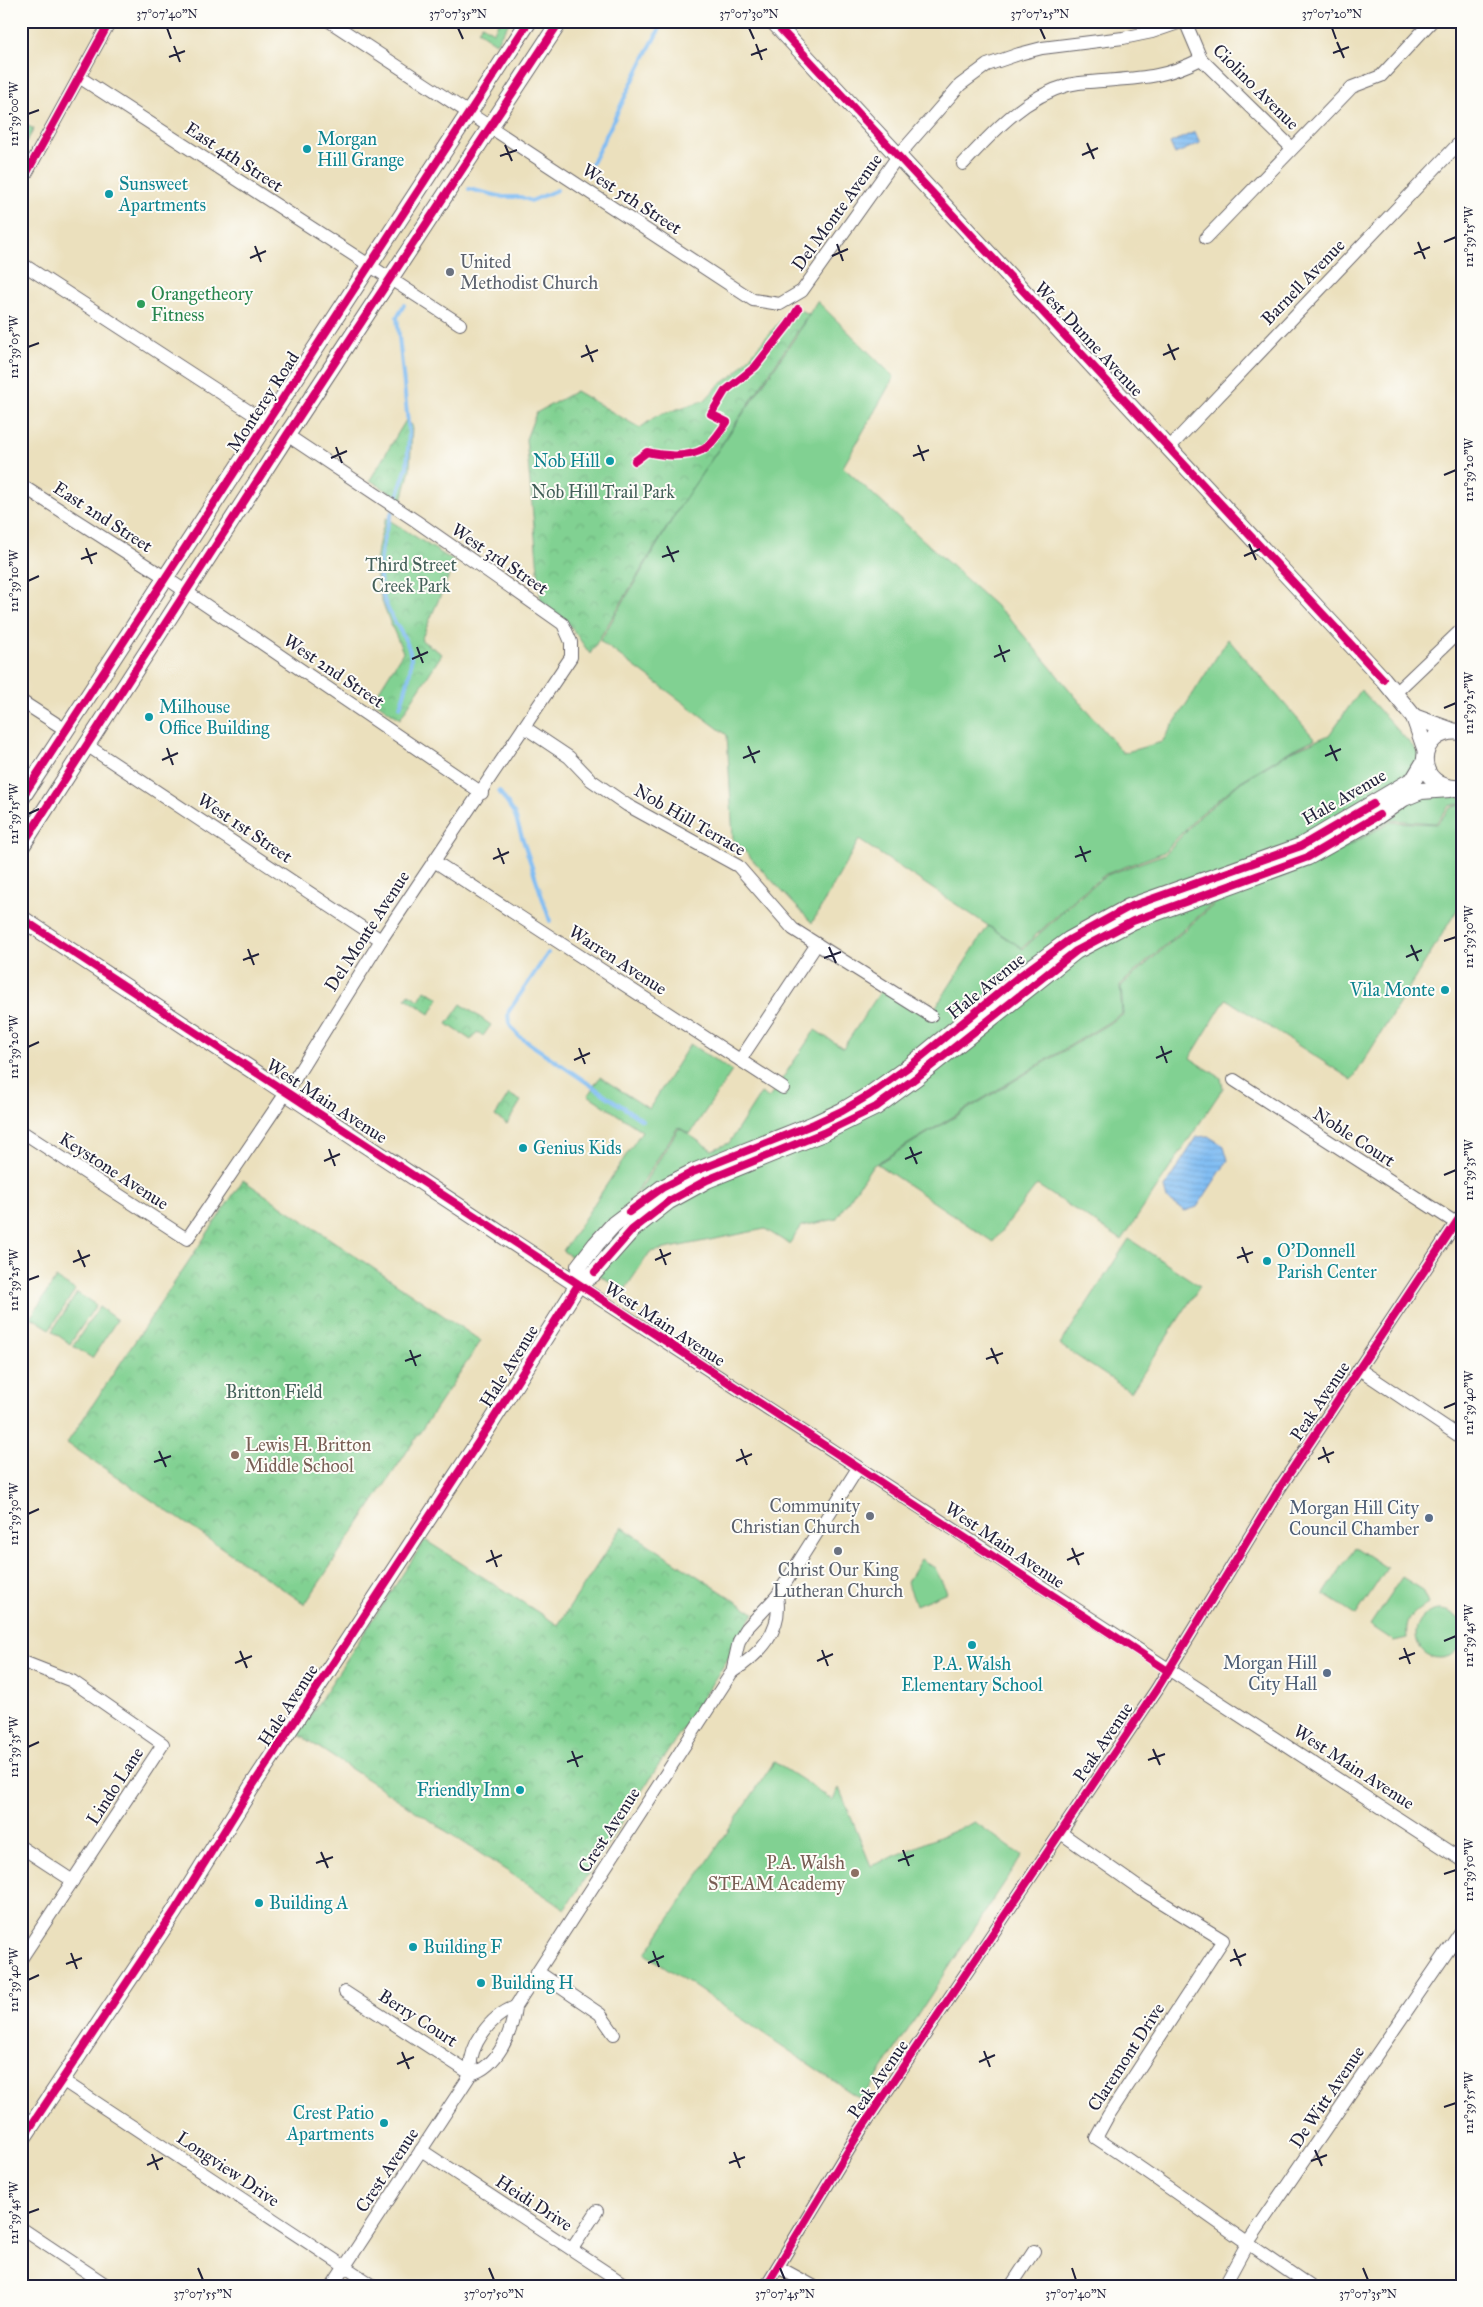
<svg xmlns="http://www.w3.org/2000/svg" width="1483" height="2307" viewBox="0 0 1483 2307" font-family="'IM FELL Great Primer',serif">
	<style>
		.green { fill: #81d192; stroke: #527a66 }
		.park { fill: url(#park-crowns); stroke: #527a66 }
		.water { fill: url(#water-rules); stroke: #527097 }
		.lines { fill: none; stroke-linecap: round; stroke-linejoin: round }
		.stream { stroke: #81bdf3; stroke-width: 4 }
		.minor-casing { stroke: #686468; stroke-width: 14 }
		.major-casing { stroke: #686468; stroke-width: 18 }
		.minor { stroke: #fff; stroke-width: 12 }
		.major { stroke: #fff; stroke-width: 16 }
		.cycleway-casing { stroke: #fdfcf7; stroke-width: 11 }
		.cycleway { stroke: #d6006c; stroke-width: 8 }
		.ticks { fill: none; stroke: #22223b; stroke-width: 2 }
		.culture-dot { fill: #0f9aa8; stroke: #fdfcf7; stroke-width: 2 }
		.worship-dot { fill: #6b7280; stroke: #fdfcf7; stroke-width: 2 }
		.leisure-dot { fill: #2e9e5b; stroke: #fdfcf7; stroke-width: 2 }
		.education-dot { fill: #8d6e63; stroke: #fdfcf7; stroke-width: 2 }
		.service-dot { fill: #5c6f8a; stroke: #fdfcf7; stroke-width: 2 }
		.labels { text-anchor: middle; stroke-width: 4; stroke-linejoin: round; paint-order: stroke }
		.street-label { font-size: 18px; fill: #22223b; stroke: #fdfcf7 }
		.culture-label { font-size: 18px; fill: #0d838f; stroke: #fdfcf7; text-anchor: start }
		.worship-label { font-size: 18px; fill: #5b616d; stroke: #fdfcf7; text-anchor: start }
		.leisure-label { font-size: 18px; fill: #27864d; stroke: #fdfcf7; text-anchor: start }
		.park-label { font-size: 18px; fill: #435f59; stroke: #fdfcf7 }
		.education-label { font-size: 18px; fill: #785e54; stroke: #fdfcf7; text-anchor: start }
		.service-label { font-size: 18px; fill: #4e5e75; stroke: #fdfcf7; text-anchor: end }
		.neatline { fill: none; stroke: #22223b; stroke-width: 2 }
		.ticks-label { font-size: 12px; text-anchor: middle; fill: #22223b }
	</style>
	<defs>
		<pattern id="park-crowns" width="20" height="18" patternUnits="userSpaceOnUse" patternTransform="scale(1.25)"><rect width="20" height="18" fill="#81d192"/><path d="M2 6a3 3 0 1 1 6 0M12 15a3 3 0 1 1 6 0" fill="none" stroke="#6fb37f"/></pattern>
		<pattern id="water-rules" width="6" height="5" patternUnits="userSpaceOnUse" patternTransform="scale(1.25)"><rect width="6" height="5" fill="#81bdf3"/><path d="M0 2.5h6" fill="none" stroke="#6fa2d1"/></pattern>
	</defs>
	<rect width="100%" height="100%" fill="#fdfcf7"/>
	<filter id="ink" filterUnits="userSpaceOnUse"><feTurbulence type="fractalNoise" baseFrequency=".02" numOctaves="2"/><feDisplacementMap in="SourceGraphic" scale="10" xChannelSelector="R" yChannelSelector="G"/><feConvolveMatrix kernelMatrix="1 2 1 2 8 2 1 2 1" color-interpolation-filters="sRGB"/></filter>
	<filter id="wash" filterUnits="userSpaceOnUse"><feTurbulence type="fractalNoise" baseFrequency=".0096" numOctaves="4" result="noise"/><feDisplacementMap in="SourceGraphic" scale="20" xChannelSelector="R" yChannelSelector="G"/><feGaussianBlur stdDeviation="1.12" result="paint"/><feColorMatrix in="noise" values="0 0 0 0 0 0 0 0 0 0 0 0 0 0 0 0 0 1.4 0 .05"/><feComposite in="paint" operator="in"/></filter>
	<g filter="url(#wash)">
		<rect width="100%" height="100%" fill="#ebe0bd"/>
		<g class="green">
			<path d="M500 21H510L496 43 478 31 482 25 493 32Z"/>
			<path d="M817 301 894 377 843 467 1009 618 1123 753 1162 742 1228 639 1315 739 1290 751 1241 781 1197 817 1164 852 1106 874 1080 894 1022 948 859 840 812 923 733 839 727 735 600 641 682 503 796 336Z"/>
			<path d="M1361 690 1462 800V803L1449 806 1436 823 1390 820 1320 862 1217 900 1120 985 1122 1014 872 1166 836 1219 802 1226 789 1244 765 1229 650 1252 624 1291 590 1269 679 1128 712 1150 729 1143 761 1093 769 1098 815 1030 843 1048 884 986 930 1016 988 926 1023 949 1081 895 1107 875 1165 854 1197 819 1241 782 1290 752 1329 735Z"/>
			<path d="M1462 804V850L1457 854 1462 860V902L1352 1080 1226 999 1190 1058 1221 1078 1223 1088 1122 1240 1037 1185 993 1242 877 1164 1123 1015 1121 986 1218 901 1321 862 1390 822 1437 824 1450 808Z"/>
			<path d="M690 1044 732 1071 690 1134 678 1127 588 1267 563 1251 642 1131 588 1095 600 1077 649 1109Z"/>
			<path d="M1129 1239 1200 1286 1131 1392 1060 1345Z"/>
			<path d="M56 1278 75 1290 50 1329 31 1317Z"/>
			<path d="M77 1293 96 1305 70 1344 52 1331Z"/>
			<path d="M99 1307 117 1320 92 1358 73 1346Z"/>
			<path d="M1355 1547 1387 1568 1356 1615 1324 1594Z"/>
			<path d="M921 1559 935 1568 947 1592 916 1605 907 1582Z"/>
			<path d="M1402 1577 1423 1590 1429 1604C1413 1611 1405 1620 1407 1638L1394 1641 1370 1625Z"/>
			<circle cx="1440" cy="1634" r="24"/>
			<path d="M774 1762 833 1800 839 1788 871 1866 975 1822 1022 1856 862 2100 646 1954Z"/>
		</g>
		<g class="park">
			<path d="M21 122 34 129 21 151Z"/>
			<path d="M792 307 809 314 678 509 590 654 571 627 541 603 526 439 536 413 576 391 640 428 656 416 705 400 718 386 735 374Z"/>
			<path d="M406 420 412 425 410 470 402 500 370 480Z"/>
			<path d="M386 518 455 562 421 640 442 654 400 719 373 700 403 652C380 599 366 576 386 518Z"/>
			<path d="M425 990 439 998 430 1014 406 998 409 994 419 1000Z"/>
			<path d="M461 1004 491 1025 483 1036 477 1032 471 1040 447 1024Z"/>
			<path d="M509 1094 521 1101 507 1124 495 1116Z"/>
			<path d="M243 1180 481 1341 305 1604 67 1443Z"/>
			<path d="M622 1527 754 1613 726 1662 565 1909 298 1734 425 1540 558 1625Z"/>
		</g>
		<g class="water">
			<path d="M1195 132 1200 143 1175 154 1170 143Z"/>
			<path d="M1208 1136 1224 1146 1228 1160 1197 1207 1185 1211 1167 1199 1164 1188 1197 1137Z"/>
		</g>
		<g class="lines">
			<g class="stream">
				<path d="M588 170C615 121 636 70 664 21"/>
				<path d="M469 189 503 197H521L531 201 557 190"/>
				<path d="M395 503 407 467 409 433 397 317 404 305"/>
				<path d="M392 512C380 543 373 582 390 613 397 628 410 642 411 659 411 676 405 691 400 707"/>
				<path d="M499 791 514 813 550 921"/>
				<path d="M548 953 509 1011C506 1023 512 1029 520 1037L642 1120"/>
			</g>
		</g>
	</g>
	<g filter="url(#ink)">
		<g class="lines">
			<g class="minor-casing">
				<g id="minor">
					<path d="M329 21 753 300 780 304 802 291 898 156 960 85 987 65 1019 54 1042 48 1123 38 1152 32 1184 21"/>
					<path d="M1185 21 1201 59 1292 148"/>
					<path d="M79 77 460 324"/>
					<path d="M963 164C993 132 1024 97 1068 85 1078 82 1091 82 1102 81 1141 78 1164 78 1201 59"/>
					<path d="M21 183 110 21"/>
					<path d="M1206 238 1352 87 1381 76 1432 21"/>
					<path d="M21 263 267 423"/>
					<path d="M1169 448 1462 140"/>
					<path d="M21 485 166 578 482 793"/>
					<path d="M1394 694 1462 629"/>
					<path d="M21 701 66 730"/>
					<path d="M524 727 569 757 591 780 627 805 738 866 793 929 931 1016"/>
					<path d="M88 746 381 940"/>
					<path d="M434 861 783 1088"/>
					<path d="M740 1060 817 944"/>
					<path d="M1234 1080 1456 1223"/>
					<path d="M21 1131 187 1239 286 1093 381 940 571 657V642L563 624 416 521 287 435"/>
					<path d="M578 1285 1462 1860"/>
					<path d="M1359 1369 1462 1438"/>
					<path d="M21 1661 72 1681 163 1744 21 1959"/>
					<path d="M732 1672 739 1641 747 1628 777 1596 858 1468"/>
					<path d="M1061 1833 1142 1890 1223 1940 1108 2116 1096 2138C1169 2186 1238 2238 1310 2286"/>
					<path d="M21 1847 73 1881"/>
					<path d="M538 1972 600 2014 614 2034"/>
					<path d="M345 1992 471 2074"/>
					<path d="M471 2074C467 2047 490 2016 515 2007"/>
					<path d="M62 2080 374 2286"/>
					<path d="M421 2150 627 2286"/>
					<path d="M21 2228 108 2286"/>
					<path d="M572 2249 597 2211"/>
					<path d="M778 2267 813 2286"/>
					<path d="M332 2286 471 2074C498 2066 512 2033 515 2007L732 1672C760 1654 783 1631 777 1596"/>
					<path d="M766 2286 860 2131 1157 1689 1279 1489 1462 1214"/>
					<path d="M1011 2286 1034 2251"/>
					<path d="M1224 2286 1247 2244 1462 1930"/>
				</g>
			</g>
			<g class="major-casing">
				<g id="major">
					<path d="M773 21 1383 679 1414 717 1426 751"/>
					<path d="M1414 717 1450 730"/>
					<path d="M1462 732C1414 725 1411 792 1462 788"/>
					<path d="M21 799 529 21"/>
					<path d="M21 847 287 435 560 21"/>
					<path d="M21 918 578 1285"/>
					<path d="M578 1285 579 1266 596 1244 614 1224 662 1188 693 1172 814 1124 842 1111 869 1095 911 1065 1017 978 1069 940 1129 907 1301 846 1414 779 1423 764"/>
					<path d="M21 2141 174 1912 251 1788 487 1429 578 1285 593 1274 632 1230 669 1201 707 1180 823 1133 876 1107 917 1077 1076 951 1133 921 1308 857 1363 826 1404 798 1421 791 1450 789"/>
				</g>
			</g>
			<use href="#minor" class="minor"/>
			<use href="#major" class="major"/>
			<g class="cycleway-casing">
				<g id="cycleway">
					<path d="M773 21 1383 679"/>
					<path d="M21 183 110 21"/>
					<path d="M635 461 647 452C664 456 688 458 704 449 713 444 721 430 727 422L711 414 725 391 755 367 789 324 798 309"/>
					<path d="M21 799 529 21"/>
					<path d="M21 847 287 435 560 21"/>
					<path d="M21 918 1168 1671"/>
					<path d="M629 1212 662 1188 693 1172 814 1124 842 1111 869 1095 911 1065 1017 978 1069 940 1129 907 1301 846 1373 804"/>
					<path d="M595 1272 632 1230 669 1201 707 1180 823 1133 876 1107 917 1077 1076 951 1133 921 1308 857 1379 815"/>
					<path d="M21 2141 174 1912 251 1788 487 1429 578 1285"/>
					<path d="M766 2286 860 2131 1157 1689 1279 1489 1462 1214"/>
				</g>
			</g>
			<use href="#cycleway" class="cycleway"/>
		</g>
	</g>
	<path class="ticks" d="M167 28 171 39M458 28 463 39M749 28 754 39M1040 28 1045 39M1332 28 1336 39M1337 42 1344 58M756 44 762 60M174 46 180 62M1333 53 1349 47M751 55 767 49M169 57 185 51M28 114 39 110M1087 143 1094 159M505 145 512 161M1082 155 1098 148M500 156 517 150M1418 242 1425 259M1444 242 1456 237M837 244 843 261M255 246 261 262M1414 254 1430 247M832 256 848 249M250 258 266 251M1168 344 1175 360M586 345 593 362M28 347 39 343M1163 355 1179 348M581 357 598 350M918 445 924 461M336 447 342 463M913 456 929 450M331 458 347 451M1444 475 1456 470M1249 544 1256 560M667 546 674 562M86 548 92 564M1244 556 1260 549M662 557 679 551M81 559 97 553M28 581 39 576M999 645 1005 662M417 647 423 663M994 657 1010 650M412 659 428 652M1444 708 1456 703M1330 745 1337 761M748 746 755 763M167 748 173 765M1325 756 1341 749M743 758 760 751M162 760 178 753M28 814 39 809M1080 846 1086 862M498 848 504 864M1075 857 1091 851M493 859 509 852M1444 941 1456 937M1411 945 1418 961M829 947 836 963M248 949 254 965M1406 957 1422 950M824 958 841 952M243 960 259 954M1161 1046 1167 1063M28 1047 39 1042M579 1048 585 1064M1156 1058 1172 1051M574 1060 590 1053M910 1147 917 1164M329 1149 335 1166M905 1159 922 1152M324 1161 340 1154M1444 1175 1456 1170M1242 1247 1248 1263M660 1249 666 1265M78 1250 85 1267M1237 1258 1253 1252M655 1260 671 1253M73 1262 90 1255M28 1280 39 1276M991 1348 998 1364M410 1350 416 1366M986 1359 1003 1353M405 1361 421 1355M1444 1408 1456 1403M1323 1447 1329 1463M741 1449 747 1465M159 1451 166 1467M1318 1459 1334 1452M736 1461 752 1454M154 1462 171 1456M28 1514 39 1509M1072 1548 1079 1565M491 1550 497 1567M1067 1560 1084 1553M486 1562 502 1555M1444 1641 1456 1636M1404 1648 1410 1664M822 1650 828 1666M240 1651 247 1668M1399 1659 1415 1653M817 1661 833 1654M235 1663 252 1656M28 1747 39 1742M1153 1749 1160 1765M572 1751 578 1767M1148 1760 1165 1754M567 1762 583 1756M903 1850 909 1866M321 1852 328 1868M898 1861 914 1855M316 1863 333 1857M1444 1874 1456 1870M1234 1949 1241 1966M653 1951 659 1967M71 1953 77 1969M1230 1961 1246 1954M648 1963 664 1956M66 1964 82 1958M28 1980 39 1975M984 2051 990 2067M402 2052 409 2069M979 2062 995 2055M397 2064 414 2057M1444 2107 1456 2103M1315 2150 1322 2166M734 2152 740 2168M152 2154 158 2170M1311 2161 1327 2155M729 2163 745 2157M147 2165 163 2158M28 2213 39 2209M198 2268 203 2280M489 2268 494 2280M780 2268 785 2280M1072 2268 1076 2280M1363 2268 1368 2280"/>
	<g class="culture-dot">
		<circle cx="307" cy="149" r="5"/>
		<circle cx="109" cy="194" r="5"/>
		<circle cx="610" cy="461" r="5"/>
		<circle cx="149" cy="717" r="5"/>
		<circle cx="1445" cy="990" r="5"/>
		<circle cx="523" cy="1148" r="5"/>
		<circle cx="1267" cy="1261" r="5"/>
		<circle cx="972" cy="1645" r="5"/>
		<circle cx="520" cy="1790" r="5"/>
		<circle cx="259" cy="1903" r="5"/>
		<circle cx="413" cy="1947" r="5"/>
		<circle cx="481" cy="1983" r="5"/>
		<circle cx="384" cy="2123" r="5"/>
	</g>
	<g class="worship-dot">
		<circle cx="450" cy="272" r="5"/>
		<circle cx="870" cy="1516" r="5"/>
		<circle cx="838" cy="1551" r="5"/>
	</g>
	<circle class="leisure-dot" cx="141" cy="304" r="5"/>
	<g class="education-dot">
		<circle cx="235" cy="1455" r="5"/>
		<circle cx="855" cy="1873" r="5"/>
	</g>
	<g class="service-dot">
		<circle cx="1429" cy="1518" r="5"/>
		<circle cx="1327" cy="1673" r="5"/>
	</g>
	<g class="labels">
		<g class="street-label">
			<text transform="translate(1256 87) rotate(45)" y="6">Ciolino Avenue</text>
			<text transform="translate(234 157) rotate(33)" y="6">East 4th Street</text>
			<text transform="translate(632 199) rotate(33)" y="6">West 5th Street</text>
			<text transform="translate(837 212) rotate(-54)" y="6">Del Monte Avenue</text>
			<text transform="translate(1303 282) rotate(-46)" y="6">Barnell Avenue</text>
			<text transform="translate(1089 339) rotate(47)" y="6">West Dunne Avenue</text>
			<text transform="translate(263 402) rotate(-57)" y="6">Monterey Road</text>
			<text transform="translate(103 517) rotate(33)" y="6">East 2nd Street</text>
			<text transform="translate(500 559) rotate(34)" y="6">West 3rd Street</text>
			<text transform="translate(334 671) rotate(34)" y="6">West 2nd Street</text>
			<text transform="translate(1344 797) rotate(-30)" y="6">Hale Avenue</text>
			<text transform="translate(690 820) rotate(30)" y="6">Nob Hill Terrace</text>
			<text transform="translate(245 828) rotate(34)" y="6">West 1st Street</text>
			<text transform="translate(367 931) rotate(-57)" y="6">Del Monte Avenue</text>
			<text transform="translate(618 960) rotate(33)" y="6">Warren Avenue</text>
			<text transform="translate(986 986) rotate(-39)" y="6">Hale Avenue</text>
			<text transform="translate(327 1101) rotate(33)" y="6">West Main Avenue</text>
			<text transform="translate(1354 1137) rotate(33)" y="6">Noble Court</text>
			<text transform="translate(114 1171) rotate(33)" y="6">Keystone Avenue</text>
			<text transform="translate(665 1324) rotate(33)" y="6">West Main Avenue</text>
			<text transform="translate(509 1366) rotate(-58)" y="6">Hale Avenue</text>
			<text transform="translate(1320 1401) rotate(-56)" y="6">Peak Avenue</text>
			<text transform="translate(1005 1545) rotate(34)" y="6">West Main Avenue</text>
			<text transform="translate(288 1705) rotate(-57)" y="6">Hale Avenue</text>
			<text transform="translate(1103 1742) rotate(-56)" y="6">Peak Avenue</text>
			<text transform="translate(1354 1767) rotate(33)" y="6">West Main Avenue</text>
			<text transform="translate(115 1786) rotate(-57)" y="6">Lindo Lane</text>
			<text transform="translate(609 1830) rotate(-57)" y="6">Crest Avenue</text>
			<text transform="translate(418 2018) rotate(33)" y="6">Berry Court</text>
			<text transform="translate(1126 2057) rotate(-57)" y="6">Claremont Drive</text>
			<text transform="translate(878 2079) rotate(-55)" y="6">Peak Avenue</text>
			<text transform="translate(1327 2097) rotate(-56)" y="6">De Witt Avenue</text>
			<text transform="translate(228 2169) rotate(34)" y="6">Longview Drive</text>
			<text transform="translate(387 2170) rotate(-56)" y="6">Crest Avenue</text>
			<text transform="translate(534 2203) rotate(33)" y="6">Heidi Drive</text>
		</g>
		<g class="culture-label">
			<text x="317" y="145">Morgan<tspan x="317" dy="21">Hill Grange</tspan></text>
			<text x="119" y="190">Sunsweet<tspan x="119" dy="21">Apartments</tspan></text>
			<text x="600" y="467" text-anchor="end">Nob Hill</text>
			<text x="159" y="713">Milhouse<tspan x="159" dy="21">Office Building</tspan></text>
			<text x="1435" y="996" text-anchor="end">Vila Monte</text>
			<text x="533" y="1154">Genius Kids</text>
			<text x="1277" y="1257">O'Donnell<tspan x="1277" dy="21">Parish Center</tspan></text>
			<text x="972" y="1670" text-anchor="middle">P.A. Walsh<tspan x="972" dy="21">Elementary School</tspan></text>
			<text x="510" y="1796" text-anchor="end">Friendly Inn</text>
			<text x="269" y="1909">Building A</text>
			<text x="423" y="1953">Building F</text>
			<text x="491" y="1989">Building H</text>
			<text x="374" y="2119" text-anchor="end">Crest Patio<tspan x="374" dy="21">Apartments</tspan></text>
		</g>
		<g class="worship-label">
			<text x="460" y="268">United<tspan x="460" dy="21">Methodist Church</tspan></text>
			<text x="860" y="1512" text-anchor="end">Community<tspan x="860" dy="21">Christian Church</tspan></text>
			<text x="838" y="1576" text-anchor="middle">Christ Our King<tspan x="838" dy="21">Lutheran Church</tspan></text>
		</g>
		<g class="leisure-label">
			<text x="151" y="300">Orangetheory<tspan x="151" dy="21">Fitness</tspan></text>
		</g>
		<g class="park-label">
			<text x="603" y="498">Nob Hill Trail Park</text>
			<text x="411" y="571">Third Street<tspan x="411" dy="21">Creek Park</tspan></text>
			<text x="274" y="1398">Britton Field</text>
		</g>
		<g class="education-label">
			<text x="245" y="1451">Lewis H. Britton<tspan x="245" dy="21">Middle School</tspan></text>
			<text x="845" y="1869" text-anchor="end">P.A. Walsh<tspan x="845" dy="21">STEAM Academy</tspan></text>
		</g>
		<g class="service-label">
			<text x="1419" y="1514">Morgan Hill City<tspan x="1419" dy="21">Council Chamber</tspan></text>
			<text x="1317" y="1669">Morgan Hill<tspan x="1317" dy="21">City Hall</tspan></text>
		</g>
	</g>
	<rect width="1483" height="2307" fill="none" stroke="#fdfcf7" stroke-width="55"/>
	<rect x="28" y="28" width="1428" height="2252" class="neatline"/>
	<g class="ticks-label">
		<text x="167" y="18">37°07'40"N</text>
		<text x="458" y="18">37°07'35"N</text>
		<text x="749" y="18">37°07'30"N</text>
		<text x="1040" y="18">37°07'25"N</text>
		<text x="1332" y="18">37°07'20"N</text>
		<text transform="translate(14 114) rotate(-90)" y="4">121°39'00"W</text>
		<text transform="translate(1469 237) rotate(-90)" y="4">121°39'15"W</text>
		<text transform="translate(14 347) rotate(-90)" y="4">121°39'05"W</text>
		<text transform="translate(1469 470) rotate(-90)" y="4">121°39'20"W</text>
		<text transform="translate(14 581) rotate(-90)" y="4">121°39'10"W</text>
		<text transform="translate(1469 703) rotate(-90)" y="4">121°39'25"W</text>
		<text transform="translate(14 814) rotate(-90)" y="4">121°39'15"W</text>
		<text transform="translate(1469 937) rotate(-90)" y="4">121°39'30"W</text>
		<text transform="translate(14 1047) rotate(-90)" y="4">121°39'20"W</text>
		<text transform="translate(1469 1170) rotate(-90)" y="4">121°39'35"W</text>
		<text transform="translate(14 1280) rotate(-90)" y="4">121°39'25"W</text>
		<text transform="translate(1469 1403) rotate(-90)" y="4">121°39'40"W</text>
		<text transform="translate(14 1514) rotate(-90)" y="4">121°39'30"W</text>
		<text transform="translate(1469 1636) rotate(-90)" y="4">121°39'45"W</text>
		<text transform="translate(14 1747) rotate(-90)" y="4">121°39'35"W</text>
		<text transform="translate(1469 1870) rotate(-90)" y="4">121°39'50"W</text>
		<text transform="translate(14 1980) rotate(-90)" y="4">121°39'40"W</text>
		<text transform="translate(1469 2103) rotate(-90)" y="4">121°39'55"W</text>
		<text transform="translate(14 2213) rotate(-90)" y="4">121°39'45"W</text>
		<text x="203" y="2298">37°07'55"N</text>
		<text x="494" y="2298">37°07'50"N</text>
		<text x="785" y="2298">37°07'45"N</text>
		<text x="1076" y="2298">37°07'40"N</text>
		<text x="1368" y="2298">37°07'35"N</text>
	</g>
</svg>
